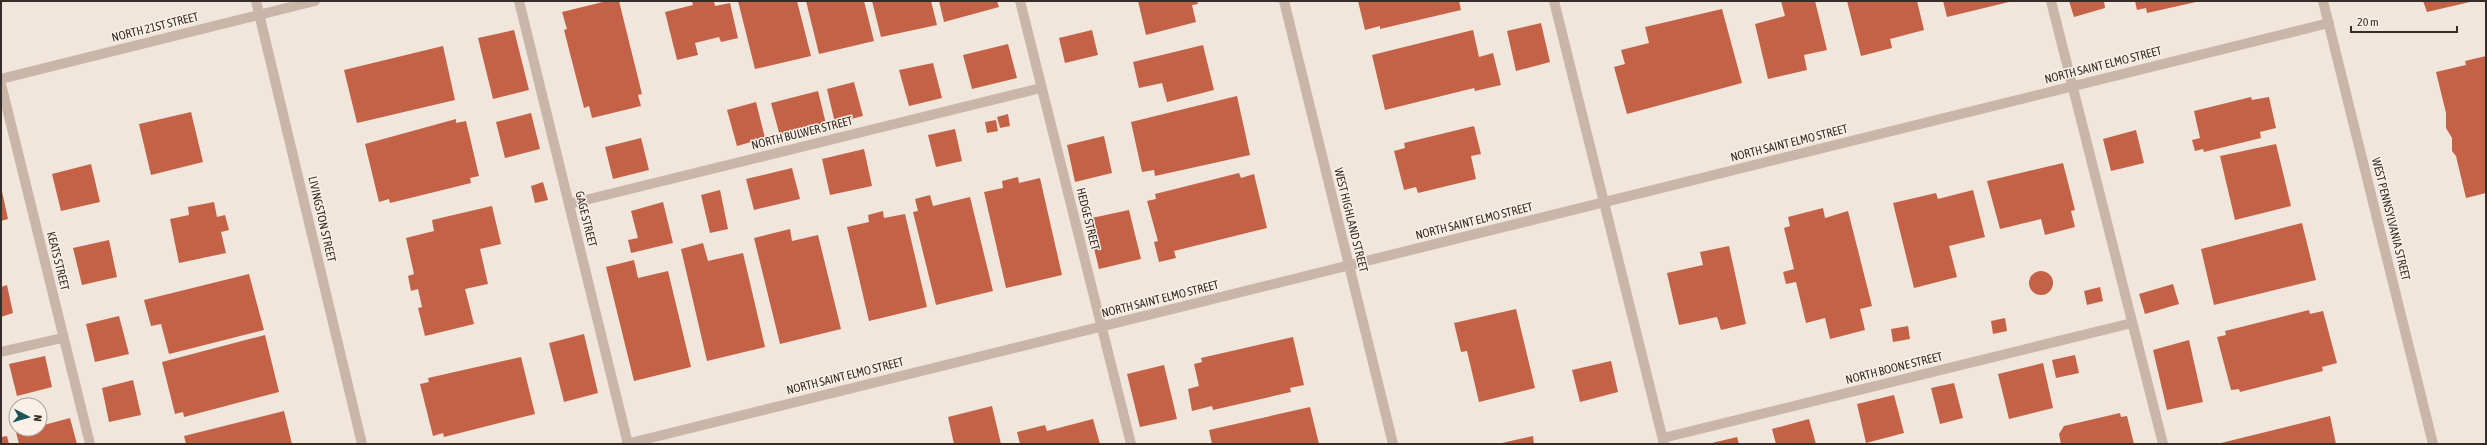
<svg xmlns="http://www.w3.org/2000/svg" width="2487" height="445" viewBox="0 0 2487 445" font-family="'Asap Condensed',sans-serif">
	<style>
		.building { fill: #c36247 }
		.lines { fill: none; stroke-linecap: round; stroke-linejoin: round }
		.lane { stroke: #c9b6a8; stroke-width: 10 }
		.street { stroke: #c9b6a8; stroke-width: 10 }
		.labels { text-anchor: middle; stroke-width: 3; stroke-linejoin: round; paint-order: stroke }
		.street-label { font-size: 12px; fill: #362c28; stroke: #f9f1e8 }
	</style>
	<rect width="100%" height="100%" fill="#f1e6db"/>
	<g class="building">
		<path d="M607 1H619L642 94 638 95 641 106 592 118 589 106 584 108 564 30 567 29 562 12Z"/>
		<path d="M692 1H714L715 6 730 3 738 38 721 42 719 37 695 43 698 55 677 60 665 12 693 5Z"/>
		<path d="M738 1H797L811 56 755 69Z"/>
		<path d="M806 1H864L874 41 819 54Z"/>
		<path d="M872 1H931L937 25 881 37Z"/>
		<path d="M939 1H997L999 7 944 22Z"/>
		<path d="M1138 1H1197L1198 4 1192 5 1196 22 1146 35Z"/>
		<path d="M1358 1H1459L1461 10 1380 29V26L1365 30Z"/>
		<path d="M1781 1H1815L1827 50 1804 55 1807 70 1768 79 1755 24 1785 16Z"/>
		<path d="M1847 1H1917L1924 30 1890 39 1892 48 1861 56Z"/>
		<path d="M1943 1H2009V2L1947 17Z"/>
		<path d="M2069 1H2104L2105 8 2074 17Z"/>
		<path d="M2135 1H2196V2L2147 13 2146 8 2137 10Z"/>
		<path d="M2423 1H2470V2L2427 12Z"/>
		<path d="M1722 9 1742 83 1627 114 1614 67 1625 64 1621 50 1649 43 1645 27Z"/>
		<path d="M1541 23 1550 62 1516 71 1507 31Z"/>
		<path d="M514 30 529 90 493 99 478 38Z"/>
		<path d="M1092 30 1098 55 1065 63 1059 38Z"/>
		<path d="M1473 30 1479 57 1493 53 1501 85 1475 91 1474 88 1385 110 1372 55Z"/>
		<path d="M1008 44 1017 78 972 89 963 55Z"/>
		<path d="M1203 45 1214 90 1167 102 1162 83 1139 88 1133 62Z"/>
		<path d="M443 46 455 100 357 123 344 70Z"/>
		<path d="M2486 56V193L2466 198 2456 156 2452 151V138L2446 128V113L2436 72 2466 65 2465 61Z"/>
		<path d="M933 63 942 98 909 106 899 70Z"/>
		<path d="M854 82 863 116 835 123 827 89Z"/>
		<path d="M818 91 826 124 780 136 771 103Z"/>
		<path d="M1237 96 1250 155 1155 176 1154 170 1142 172 1131 122Z"/>
		<path d="M2251 97 2252 100 2269 97 2276 128 2260 132 2261 138 2204 152 2203 149 2195 151 2192 140 2200 138 2194 111Z"/>
		<path d="M756 102 765 138 737 146 727 110Z"/>
		<path d="M191 112 203 162 151 175 139 124Z"/>
		<path d="M531 113 540 149 505 158 496 122Z"/>
		<path d="M1008 114 1010 126 1000 128 997 117Z"/>
		<path d="M456 119V123L466 121 479 176 470 178 471 183 390 203 389 199 379 202 365 144Z"/>
		<path d="M996 120 998 131 987 133 985 122Z"/>
		<path d="M1474 126 1481 154 1471 156 1476 179 1418 193 1416 187 1404 190 1394 151 1405 148 1404 143Z"/>
		<path d="M955 129 962 161 936 167 928 135Z"/>
		<path d="M2136 130 2144 163 2111 171 2103 139Z"/>
		<path d="M1104 136 1112 173 1075 182 1067 145Z"/>
		<path d="M641 138 649 170 613 179 605 147Z"/>
		<path d="M2276 144 2291 206 2235 220 2220 156Z"/>
		<path d="M864 149 872 186 830 195 822 159Z"/>
		<path d="M2063 163 2075 210 2071 211 2075 227 2045 235 2041 219 2000 229 1987 181Z"/>
		<path d="M91 164 100 202 61 211 52 174Z"/>
		<path d="M792 168 800 199 754 210 746 179Z"/>
		<path d="M1239 173 1241 178 1254 174 1267 228 1174 251 1176 258 1159 262 1154 242 1158 241 1147 201 1156 199 1155 194Z"/>
		<path d="M1018 177 1019 183 1040 178 1062 275 1006 288 984 192 1003 188 1002 181Z"/>
		<path d="M543 182 548 200 535 203 531 186Z"/>
		<path d="M1 187 8 219 1 221Z"/>
		<path d="M720 190 728 229 710 233 701 195Z"/>
		<path d="M1973 190 1985 237 1949 246 1957 277 1914 288 1893 203 1936 193 1938 199Z"/>
		<path d="M930 195 933 206 970 197 993 291 936 305 913 212 918 211 915 199Z"/>
		<path d="M214 202 217 217 225 215 229 230 221 232 226 253 179 263 170 219 189 215 188 207Z"/>
		<path d="M663 202 673 243 631 253 628 240 638 238 631 211Z"/>
		<path d="M492 206 501 244 480 249 488 284 465 289 474 324 425 336 418 308 422 307 418 289 411 291 408 276 414 274 406 238 434 231 432 220Z"/>
		<path d="M1823 208 1825 218 1848 211 1872 306 1860 309 1865 330 1830 339 1825 318 1806 323 1796 282 1786 284 1783 272 1794 269 1784 228 1790 226 1788 217Z"/>
		<path d="M1129 210 1141 259 1099 269 1087 219Z"/>
		<path d="M883 211 884 218 905 214 927 307 869 321 847 227 869 222 868 215Z"/>
		<path d="M2302 223 2316 280 2214 305 2201 249Z"/>
		<path d="M790 229 792 241 818 235 841 329 780 344 754 238Z"/>
		<path d="M109 240 117 277 82 285 73 248Z"/>
		<path d="M703 243 708 261 743 253 765 347 707 361 681 249Z"/>
		<path d="M1729 246 1746 324 1721 330 1717 317 1679 325 1667 273 1703 265 1700 252Z"/>
		<path d="M634 260 638 278 668 271 691 367 634 381 606 267Z"/>
		<circle cx="2041" cy="283" r="12"/>
		<path d="M249 274 264 330 169 354 161 324 151 326 144 300Z"/>
		<path d="M2173 284 2179 304 2145 314 2139 294Z"/>
		<path d="M7 285 13 313 1 317V287Z"/>
		<path d="M2100 287 2103 301 2087 305 2084 291Z"/>
		<path d="M1516 309 1535 388 1479 402 1467 351 1461 352 1454 323Z"/>
		<path d="M2309 310 2310 314 2323 311 2337 363 2322 367 2323 371 2240 392 2239 389 2231 390 2217 337 2226 335 2225 331Z"/>
		<path d="M119 316 129 354 95 362 86 324Z"/>
		<path d="M2005 318 2007 331 1993 334 1991 321Z"/>
		<path d="M1908 326 1910 339 1893 342 1891 329Z"/>
		<path d="M584 334 598 393 564 402 549 343Z"/>
		<path d="M265 335 279 392 184 417 183 412 175 414 162 362Z"/>
		<path d="M1293 337 1304 385 1290 388 1291 392 1213 410 1212 406 1192 411 1188 389 1199 386 1194 364 1202 362 1201 358Z"/>
		<path d="M2189 340 2203 402 2167 410 2153 350Z"/>
		<path d="M2075 355 2079 373 2056 378 2052 360Z"/>
		<path d="M45 356 52 387 17 396 9 364Z"/>
		<path d="M521 357 535 414 444 437 443 433 433 436 420 384 429 382 428 378Z"/>
		<path d="M1611 361 1618 392 1580 402 1572 370Z"/>
		<path d="M2043 363 2053 408 2009 419 1998 374Z"/>
		<path d="M1164 365 1177 419 1140 427 1127 374Z"/>
		<path d="M133 380 141 415 109 422 102 388Z"/>
		<path d="M1954 383 1963 418 1940 424 1931 388Z"/>
		<path d="M1894 395 1904 433 1866 443 1857 404Z"/>
		<path d="M992 406 1001 444H954L948 417Z"/>
		<path d="M1310 407 1319 444H1212L1209 430Z"/>
		<path d="M284 411 292 444H186L184 436Z"/>
		<path d="M2120 413 2121 417 2127 416 2134 444H2061L2059 434 2064 426Z"/>
		<path d="M2330 416 2336 444H2221V443Z"/>
		<path d="M70 418 77 444H19L16 432 40 429V426Z"/>
		<path d="M1093 419 1100 444H1020L1017 432 1045 425 1047 431Z"/>
		<path d="M1809 419 1816 444H1776L1772 429Z"/>
		<path d="M7 436 9 444H1V437Z"/>
		<path d="M1533 436 1534 444H1503L1502 443Z"/>
		<path d="M1737 437 1739 444H1712V443Z"/>
	</g>
	<g class="lines">
		<g class="lane">
			<path d="M519 1 628 444"/>
			<path d="M1020 1 1131 444"/>
			<path d="M1554 1 1664 444"/>
			<path d="M2051 1 2163 444"/>
			<path d="M1 84 90 444"/>
			<path d="M569 204 1041 88"/>
			<path d="M1 352 62 338"/>
			<path d="M1663 438 2132 323"/>
		</g>
		<g class="street">
			<path d="M256 1 362 444"/>
			<path d="M1284 1 1393 444"/>
			<path d="M2323 1 2433 444"/>
			<path d="M1 79 315 1"/>
			<path d="M626 444 2329 23"/>
		</g>
	</g>
	<g class="labels">
		<g class="street-label">
			<text transform="translate(155 27) rotate(-14)" y="4">NORTH 21ST STREET</text>
			<text transform="translate(2103 65) rotate(-14)" y="4">NORTH SAINT ELMO STREET</text>
			<text transform="translate(802 133) rotate(-14)" y="4">NORTH BULWER STREET</text>
			<text transform="translate(1789 143) rotate(-14)" y="4">NORTH SAINT ELMO STREET</text>
			<text transform="translate(322 219) rotate(77)" y="4">LIVINGSTON STREET</text>
			<text transform="translate(586 219) rotate(76)" y="4">GAGE STREET</text>
			<text transform="translate(1088 219) rotate(76)" y="4">HEDGE STREET</text>
			<text transform="translate(2391 219) rotate(76)" y="4">WEST PENNSYLVANIA STREET</text>
			<text transform="translate(1351 220) rotate(76)" y="4">WEST HIGHLAND STREET</text>
			<text transform="translate(1474 221) rotate(-14)" y="4">NORTH SAINT ELMO STREET</text>
			<text transform="translate(58 261) rotate(76)" y="4">KEATS STREET</text>
			<text transform="translate(1160 299) rotate(-14)" y="4">NORTH SAINT ELMO STREET</text>
			<text transform="translate(1894 368) rotate(-14)" y="4">NORTH BOONE STREET</text>
			<text transform="translate(845 376) rotate(-14)" y="4">NORTH SAINT ELMO STREET</text>
		</g>
	</g>
	<rect width="2487" height="445" fill="none" stroke="#362c28" stroke-width="4"/>
	<g transform="translate(28 417) rotate(96)"><circle r="19" fill="#f9f1e8" stroke="#aba29b"/>
	<path d="M0-3L7 15L0 10L-7 15Z" fill="#1e5457"/>
	<text y="-6" font-size="11" font-weight="bold" text-anchor="middle" fill="#362c28">N</text>
	</g>
	<path d="M2351 26v6h106v-6" fill="none" stroke="#362c28" stroke-width="2"/>
	<text x="2357" y="26" font-size="12" fill="#362c28" stroke="#f9f1e8" stroke-width="3" paint-order="stroke">20 m</text>
</svg>
